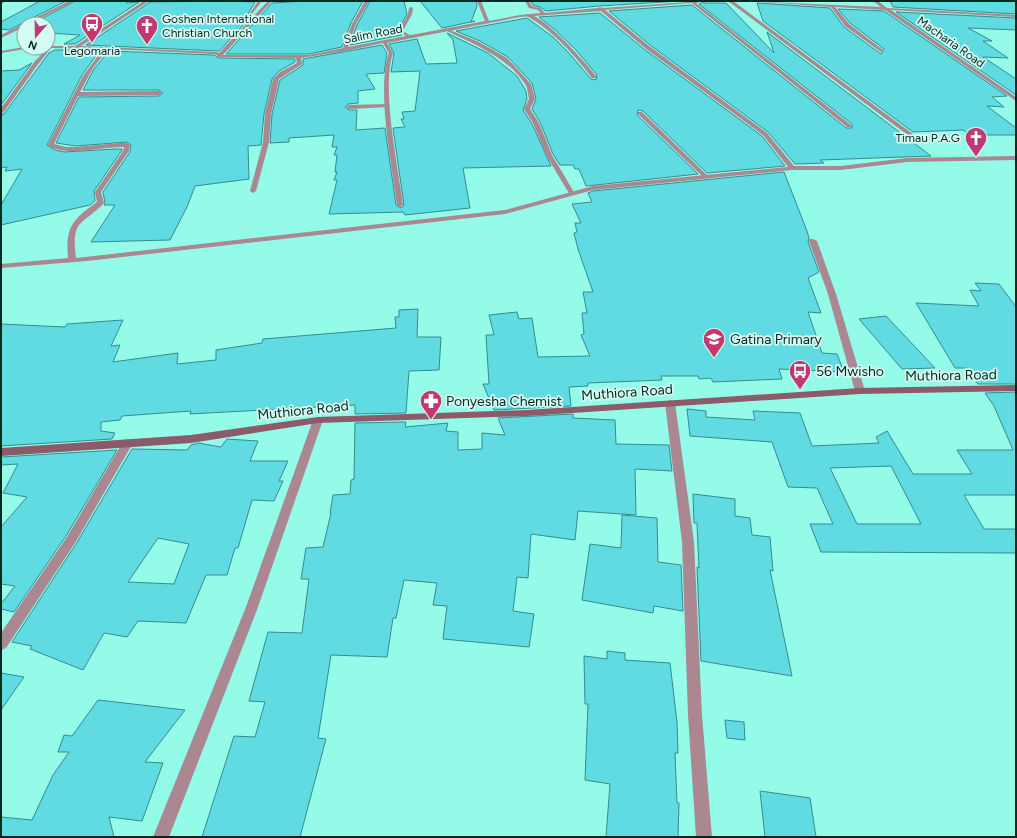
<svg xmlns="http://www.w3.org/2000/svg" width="1017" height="838" viewBox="0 0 1017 838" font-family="Figtree,sans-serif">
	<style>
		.building { fill: #60dbe1; stroke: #368b90; fill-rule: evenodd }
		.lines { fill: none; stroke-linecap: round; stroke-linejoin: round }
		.lane { fill: #ab8791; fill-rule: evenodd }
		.street { fill: #ab8791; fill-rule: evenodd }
		.secondary { fill: #8c5a69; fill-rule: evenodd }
		.labels { text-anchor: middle; stroke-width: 3.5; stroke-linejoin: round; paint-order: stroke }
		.far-poi-label { font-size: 12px; fill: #042721; stroke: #d5fbf2; text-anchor: start }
		.far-street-label { font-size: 12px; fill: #042721; stroke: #d5fbf2 }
		.poi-label { font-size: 14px; fill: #042721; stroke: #d5fbf2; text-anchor: start }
		.street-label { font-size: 14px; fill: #042721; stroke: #d5fbf2 }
	</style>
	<rect width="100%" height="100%" fill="#93fbe7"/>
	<g class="building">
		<path d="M40 1H66L9 30 1 29V22Z"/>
		<path d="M75 1H128L126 3 139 2 75 44H64L80 35 48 33V24H32Z"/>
		<path d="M227 1 255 2 248 14V16H252L219 51 86 45 150 2Z"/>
		<path d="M308 1H363L351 23 342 47 309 54H226L272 3Z"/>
		<path d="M370 1H404L407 14 398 31 402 35 350 45 357 25Z"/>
		<path d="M420 1H476L477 6 471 22 475 21 442 28Z"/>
		<path d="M531 1H681L599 6 546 11 540 7 533 5Z"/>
		<path d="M890 1H1016V14L893 7Z"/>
		<path d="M704 2V3H726L774 53 767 32 931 156 820 160 824 163 795 164 768 132 650 45 609 11 692 5 846 128H852V124L699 4Z"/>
		<path d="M757 3 830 8 844 27 881 54 884 49 850 23 838 9 884 11 1007 96 992 97 1004 107 987 106 1016 128V135H970L963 130 913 132 763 21Z"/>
		<path d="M896 12 1016 18V30L968 28 992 41H983L1008 58 983 57 1016 79V95Z"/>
		<path d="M600 13 644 49 762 136 785 166 707 173 643 111 638 110 637 115 698 174 586 186 579 169H575L573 165H560L553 154 540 122 532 109 536 99 532 83 508 57 480 41 456 31 527 18 553 37 569 53 591 79 596 80 597 75 575 49 554 29 539 17Z"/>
		<path d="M447 33 488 53 517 76 526 91 527 99 523 110 532 124 551 166 463 168 470 208 405 215 403 212 329 214 337 180H334L337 172H335L337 155H334L337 147H332L334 135 289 138V142L270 143 272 114 280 80 303 65V59L382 45 387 53 384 73 366 74 375 89 358 91V103L348 104 345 107 349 110H357L356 130 385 128 396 205 401 208 404 205 393 128 405 127 401 119H404L402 112 415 111 420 71 391 72 394 53 389 44 417 39 426 64 457 63 453 40Z"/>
		<path d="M55 50H100L82 75 47 145 55 150 64 152 115 149H122V150L94 191 95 201 90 205 1 225V205L22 169 5 171 7 167 1 168V115L4 114 49 53Z"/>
		<path d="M109 51 214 55 219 58 295 59V62L279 71 272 79 264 114 261 145 248 146 249 179 195 186 187 207 170 240 91 242 115 205H104L105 203 103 192 130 152 131 145 127 142 76 146 56 143 79 97 159 96 163 93 159 90H83L94 69Z"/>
		<path d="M32 63 1 105V71L19 70Z"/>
		<path d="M784 172 807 231 809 238 808 242 819 272 808 278 821 313 808 312 822 353 837 354 844 372 779 369 782 379 713 382 711 378 699 379 698 376H661L662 380 588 383V386L569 387 571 406 494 410 483 384H489L486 335H494L489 315 517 312 519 319 532 318 538 357 590 356 581 335 584 334 582 313H587L583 292H593L578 249 574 233 577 232 575 223H581L572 204 592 202 588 193 593 191Z"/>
		<path d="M975 283 999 284 1016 307V384H978L967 368H955L916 303 979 306 970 290 981 291Z"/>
		<path d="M418 309 417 337H441L439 370 409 371 406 413 355 414V405L190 414 191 411 122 416 120 420 101 422V431L115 433 112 439 1 446V324L65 327 67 324 123 320 111 346 120 345 113 362 178 353 177 364 216 360V350L262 343 263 339 396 328 395 317H399V310Z"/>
		<path d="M886 316 935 368 902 369 859 319Z"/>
		<path d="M1016 392V495H964L984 529H1016V553L821 552 810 524H833L817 488 788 487 772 442 690 436 687 409 706 411V417L755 420 753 411 800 413 812 446 879 443 876 437 887 431 913 474H972L957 450H1013L994 406 985 393ZM891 466 921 524H857L830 468Z"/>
		<path d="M573 414V418L615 420 616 444 669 445 672 471 635 469 636 515 578 511 575 540 531 534 528 578 517 577 513 611 534 614 529 647 443 639 447 606 433 605 437 583 404 580 396 618H393L387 657 331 655 318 738 326 739 300 837H202L234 736 255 737 265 702 249 701 268 632 302 633 309 579H301L306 548 323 547 331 513H330L333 495 350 494 351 480 354 479 355 423 406 422 405 427 448 423 446 431 458 432V450L482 449V433L505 435 498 418Z"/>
		<path d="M227 439 258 441 250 461H288L279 481H283L274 501 252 500 238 548H235L227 575H206L186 623 138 621 127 637 104 633 83 670 30 649 32 646 12 642 76 544 132 449 187 450 191 445 198 443 221 447ZM158 538 189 544 174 584 128 582Z"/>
		<path d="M117 450 66 536 14 612 1 609V604L15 586 1 584V527L27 497 3 493 18 464 1 465V457Z"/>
		<path d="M693 494 735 499V516L750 518 752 535 770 537 773 571 770 570 792 676 701 661 697 567 699 568 697 523H694Z"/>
		<path d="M622 515 657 518 658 562 681 565 683 611 654 606 653 613 582 600 590 544 621 548Z"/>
		<path d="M607 651 625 653V660L670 663 677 722 678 753H675L677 803H679L678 837H606L610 784 585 780 588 704H585L584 656 607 659Z"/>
		<path d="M1 673 24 677 1 710Z"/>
		<path d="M98 700 185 710 145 762 163 763 142 821 109 817 114 837H1V817L32 820 53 775 69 752H58L64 735 72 736Z"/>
		<path d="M725 720 744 722 745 740 727 738Z"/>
		<path d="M760 791 810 798 816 837H765Z"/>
	</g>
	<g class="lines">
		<g class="lane">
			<path d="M411 7 413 8 412 14 403 31 411 36 409 38 399 31 408 14 409 8Z"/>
			<path d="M527 14C543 14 585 62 596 76V78H592C575 55 552 30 527 16Z"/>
			<path d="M445 28 479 42 507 58 531 84 535 99 530 109 539 123 552 155 575 194 574 195H570L546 155 533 123 524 109 529 99C528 94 528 88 525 84 509 58 472 43 445 30Z"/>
			<path d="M387 104 390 106 389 107 349 109 346 107 349 105Z"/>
			<path d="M638 112H642L707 175V177H703L638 114Z"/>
			<path d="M810 239H813L817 241 836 294 865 391 863 393H857L855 391 828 294 809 241Z"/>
		</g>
		<g class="street">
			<path d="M1 1H6L1 4Z"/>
			<path d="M69 1H74L29 24H24V27L1 38V35Z"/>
			<path d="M144 1H149L81 46 216 52 219 53 268 1H272L223 55H309L343 48 352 24 365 1H369L356 24 348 47 485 21 477 1H481L489 21 520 15 541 13 538 10 529 8 525 1H529L532 6 540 8 545 13 598 8 600 7 602 8 703 1 696 3 851 125V127H847L692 3 605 10 649 46 767 133 794 166H841L907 158 1016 156V160L907 162 841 170H792L593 190 505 214 87 261 1 268V264L68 258C65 227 73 219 97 202L95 192 123 151 124 147C103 146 65 158 48 145L83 76 103 49 51 48 39 63 3 113 1 114V108L35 61 48 48V46H75ZM601 11 645 48 763 135 788 167 593 186 505 210 76 258C71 218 82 226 104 203L101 192 129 151 130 145 127 143H119L76 147H66L54 144 78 96 159 95 162 93 159 91 80 92 93 68 108 49 215 54 219 57 296 58 297 63 280 72 273 79 265 114 263 142 250 191 253 193 256 191 269 142 271 114 279 79 302 64 301 58 345 51 383 43 389 53C376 88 392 166 397 205L400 207 403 205C398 166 381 88 393 53L387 43 520 17Z"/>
			<path d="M258 1H262L251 15H249Z"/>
			<path d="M728 1H733L913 134V136H909Z"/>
			<path d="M748 1 881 7 873 1H878L887 8 1016 15V17L891 10 1016 97V101L885 10 835 7 849 24 883 50 881 52 845 26 831 7Z"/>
			<path d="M24 47 31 48 1 53V51Z"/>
			<path d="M670 400 675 403 694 542 702 715 712 837H696L688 715 682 542 665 403Z"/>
			<path d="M318 417 323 420 258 607 169 837H153L246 607 313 420Z"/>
			<path d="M128 439 133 443 75 543 6 648 1 650V633L67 537 124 440Z"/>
		</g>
		<path class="secondary" d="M1016 385V391L860 394 527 416 318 423 191 443 1 456V448L191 435 318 417 527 410 860 388Z"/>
	</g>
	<defs>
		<g id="bus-pin" transform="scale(1.15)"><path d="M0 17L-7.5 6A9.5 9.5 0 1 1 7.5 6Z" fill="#c23870" stroke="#d5fbf2"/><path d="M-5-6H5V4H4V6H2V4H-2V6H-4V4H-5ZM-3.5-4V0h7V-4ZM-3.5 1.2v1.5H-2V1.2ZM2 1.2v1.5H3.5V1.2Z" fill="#fff"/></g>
		<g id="church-pin" transform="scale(1.15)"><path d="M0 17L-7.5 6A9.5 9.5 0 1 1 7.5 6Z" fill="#c23870" stroke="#d5fbf2"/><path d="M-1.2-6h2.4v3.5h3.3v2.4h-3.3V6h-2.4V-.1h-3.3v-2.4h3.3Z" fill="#fff"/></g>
		<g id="school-pin" transform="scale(1.15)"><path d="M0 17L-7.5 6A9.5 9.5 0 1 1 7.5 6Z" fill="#c23870" stroke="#d5fbf2"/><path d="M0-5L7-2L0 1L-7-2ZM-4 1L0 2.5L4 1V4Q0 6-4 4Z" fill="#fff"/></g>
		<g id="pharmacy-pin" transform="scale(1.15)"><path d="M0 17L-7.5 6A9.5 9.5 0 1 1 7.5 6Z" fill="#c23870" stroke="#d5fbf2"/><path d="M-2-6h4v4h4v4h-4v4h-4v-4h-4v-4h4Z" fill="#fff"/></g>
	</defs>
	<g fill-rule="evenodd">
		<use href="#bus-pin" x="92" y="24"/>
		<use href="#church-pin" x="147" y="26"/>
		<use href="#church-pin" x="976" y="138"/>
		<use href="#school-pin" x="714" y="339"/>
		<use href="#bus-pin" x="800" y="371"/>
		<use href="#pharmacy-pin" x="431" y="401"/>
	</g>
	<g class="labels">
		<g class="far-poi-label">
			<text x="162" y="23">Goshen International<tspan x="162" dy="14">Christian Church</tspan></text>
			<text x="92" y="55" text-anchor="middle">Legomaria</text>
			<text x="960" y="142" text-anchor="end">Timau P.A.G</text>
		</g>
		<g class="far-street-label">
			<text transform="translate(373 34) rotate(-11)" y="4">Salim Road</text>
			<text transform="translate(951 42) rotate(35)" y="4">Macharia Road</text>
		</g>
		<g class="poi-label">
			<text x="730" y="344">Gatina Primary</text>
			<text x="816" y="376">56 Mwisho</text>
			<text x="446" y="406">Ponyesha Chemist</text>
		</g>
		<g class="street-label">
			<text transform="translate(951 375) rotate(-1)" y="5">Muthiora Road</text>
			<text transform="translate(627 392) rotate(-4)" y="5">Muthiora Road</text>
			<text transform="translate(303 410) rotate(-6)" y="5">Muthiora Road</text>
		</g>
	</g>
	<rect width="1017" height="838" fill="none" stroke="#042721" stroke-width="4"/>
	<g transform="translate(36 36) rotate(200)"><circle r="19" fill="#d5fbf2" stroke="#81a69e"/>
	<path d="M0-3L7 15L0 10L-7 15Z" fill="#c23870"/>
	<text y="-6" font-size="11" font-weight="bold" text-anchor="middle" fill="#042721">N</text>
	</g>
</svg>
